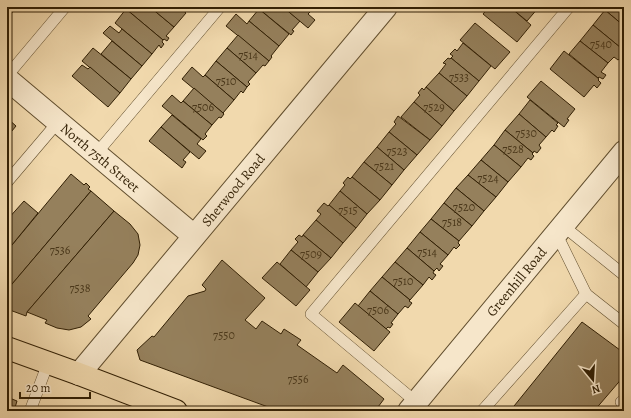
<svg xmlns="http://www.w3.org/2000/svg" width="631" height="418" viewBox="0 0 631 418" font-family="Alegreya,serif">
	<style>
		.building { fill: #95805c; stroke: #311f04 }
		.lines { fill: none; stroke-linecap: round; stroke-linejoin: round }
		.service-casing { stroke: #614e2e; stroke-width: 12 }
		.minor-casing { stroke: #614e2e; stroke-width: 24 }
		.primary-casing { stroke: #311f04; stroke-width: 24 }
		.service { stroke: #f6e6ca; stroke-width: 11 }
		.minor { stroke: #f6e6ca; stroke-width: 22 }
		.primary { stroke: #f1d9ad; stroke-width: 22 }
		.labels { text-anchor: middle; stroke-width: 3; stroke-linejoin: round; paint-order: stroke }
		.number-label { font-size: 12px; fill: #4a371a }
		.street-label { font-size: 14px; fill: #311f04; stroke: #f6e6ca }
	</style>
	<rect width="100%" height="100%" fill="#f1d9ad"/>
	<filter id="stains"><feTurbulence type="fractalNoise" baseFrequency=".005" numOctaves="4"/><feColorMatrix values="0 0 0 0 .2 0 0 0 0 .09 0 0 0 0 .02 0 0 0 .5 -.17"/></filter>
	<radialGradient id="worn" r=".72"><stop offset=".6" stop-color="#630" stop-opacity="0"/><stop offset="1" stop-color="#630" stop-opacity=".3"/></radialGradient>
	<g class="building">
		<path d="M7 7H10L14 10 7 19Z"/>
		<path d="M127 7H150L174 27 166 36 169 38 167 41 164 39 163 40 126 9Z"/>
		<path d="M150 7H179L186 13 174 27Z"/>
		<path d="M261 7H283L300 21 292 30 294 31 291 35 259 9Z"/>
		<path d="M283 7H311L312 10 308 14 315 20 308 28Z"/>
		<path d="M489 7H510L531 25 517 42 483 14Z"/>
		<path d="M510 7H539L527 21Z"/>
		<path d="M608 7H624V26L605 10Z"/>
		<path d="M126 9 163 40 162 42 164 44 161 48 159 45 152 54 115 23Z"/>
		<path d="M259 9 289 34 279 46 249 21Z"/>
		<path d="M605 10 624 26V47L622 46 621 48 593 25Z"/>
		<path d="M236 14 247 24 249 21 279 46 271 56 272 57 269 61 226 26Z"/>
		<path d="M475 23 510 52 495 69 460 40Z"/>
		<path d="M593 25 621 48 624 51 622 57 618 60 614 57 608 63 580 41Z"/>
		<path d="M110 26 119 33 122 29 152 54 142 66 103 33Z"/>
		<path d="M238 35 269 61 265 66 263 65 256 73 227 48Z"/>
		<path d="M112 41 142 66 131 79 101 54Z"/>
		<path d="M580 41 608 63 601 72 606 75 603 79 599 77 598 78 569 54Z"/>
		<path d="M463 43 491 66 479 81 451 58 453 56 450 54 455 49 457 51Z"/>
		<path d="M93 48 131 79 120 93 82 61Z"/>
		<path d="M227 48 256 73 248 82 250 84 247 87 216 61Z"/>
		<path d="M564 51 599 79 598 80 601 83 597 88 594 85 584 97 550 69Z"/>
		<path d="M448 58 450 59 451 58 479 81 467 96 439 73 446 64 443 63Z"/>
		<path d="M216 61 247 87 243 93 241 91 234 100 205 75Z"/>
		<path d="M82 65 88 69 90 67 120 93 108 107 72 76Z"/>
		<path d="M192 67 203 77 205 75 234 100 223 113 182 79Z"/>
		<path d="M439 73 467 96 454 111 426 87Z"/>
		<path d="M541 81 575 109 567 119 569 120 564 127 527 97Z"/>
		<path d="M426 87 454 111 442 126 414 102 420 95 418 93 422 88 424 90Z"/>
		<path d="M194 88 223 113 224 114 221 118 219 117 212 125 183 101Z"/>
		<path d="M172 95 181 103 183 101 212 125 205 134 207 136 203 140 162 106Z"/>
		<path d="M530 100 558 123 556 125 558 126 554 132 552 130 546 137 519 114Z"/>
		<path d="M414 102 442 126 430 140 401 117Z"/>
		<path d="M519 114 546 137 539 145 541 148 537 153 534 151 533 153 505 130Z"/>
		<path d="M172 115 201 139 197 144 206 151 199 159 161 127Z"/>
		<path d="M398 116 430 140 417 155 389 132 396 124 394 122Z"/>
		<path d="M7 118 16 126 7 137Z"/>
		<path d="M161 127 190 152 183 160 186 162 182 168 149 141Z"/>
		<path d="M505 130 533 153 532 154 534 156 531 160 528 158 521 167 494 145Z"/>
		<path d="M389 132 417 155 404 170 377 147Z"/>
		<path d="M494 145 521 167 508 182 481 160Z"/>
		<path d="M377 147 404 170 392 185 364 162Z"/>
		<path d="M481 160 508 182 496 197 468 175Z"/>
		<path d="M364 162 392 185 380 200 352 177Z"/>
		<path d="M71 174 84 185 86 183 90 187 88 189 91 191 7 290V251Z"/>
		<path d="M468 175 496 197 484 211 456 188Z"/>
		<path d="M348 177 350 179 352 177 380 200 367 214 340 191 345 185 343 183Z"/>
		<path d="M456 188 484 211 472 226 444 203Z"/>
		<path d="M91 191 114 211 27 312 26 316 7 309V290Z"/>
		<path d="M340 191 367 214 356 228 329 205Z"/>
		<path d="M24 201 38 213 7 251V220Z"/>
		<path d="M324 203 328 206 329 205 356 228 343 243 316 220 321 214 317 211Z"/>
		<path d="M444 203 472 226 459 241 431 219Z"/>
		<path d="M114 211 130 224 138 234 140 245 138 255 133 263 88 316 91 319 81 327 69 330 57 328 45 323 47 320 27 312Z"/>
		<path d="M431 219 459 241 458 243 460 245 456 249 454 247 448 255 420 232Z"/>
		<path d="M316 220 343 243 331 258 303 235Z"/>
		<path d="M420 232 448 255 440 264 443 266 439 271 437 268 434 271 407 248Z"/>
		<path d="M299 235 302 237 303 235 331 258 318 272 291 250 298 242 295 239Z"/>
		<path d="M407 248 434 271 433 273 436 275 432 280 429 277 423 285 395 262Z"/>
		<path d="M291 250 318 272 306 287 280 264Z"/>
		<path d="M222 260 265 298 245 320 256 329 262 321 281 334 284 329 301 340 297 345 337 373 343 365 384 399 375 411H279L140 360 137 350 152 336 154 337 188 296 205 291 206 289 202 285Z"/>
		<path d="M277 262 310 290 296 306 262 278Z"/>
		<path d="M395 262 423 285 410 300 382 277Z"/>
		<path d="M382 277 410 300 409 301 412 303 408 308 405 306 398 314 370 291Z"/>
		<path d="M370 291 398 314 391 323 393 324 390 328 388 327 386 329 358 306Z"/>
		<path d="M355 303 390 332 374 351 339 322Z"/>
		<path d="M582 322 624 353V376L594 411H510Z"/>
		<path d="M7 397 17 401 14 411H7Z"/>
	</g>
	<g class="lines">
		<g class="service-casing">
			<g id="service">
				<path d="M7 76 65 7"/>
				<path d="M96 154 220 7"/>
				<path d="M7 182 58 122"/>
				<path d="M562 225 624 275"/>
				<path d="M556 233 586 294"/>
				<path d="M416 402 311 314 569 7"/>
				<path d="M621 402 624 404"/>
				<path d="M30 411 48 363"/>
				<path d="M482 411 586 294 624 324"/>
			</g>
		</g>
		<g class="minor-casing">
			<g id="minor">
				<path id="s1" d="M7 79 194 236"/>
				<path id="s2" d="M79 374 386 7"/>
				<path id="s3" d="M409 411 624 152"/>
			</g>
		</g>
		<g class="primary-casing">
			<path id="primary" d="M7 348 79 374 176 411"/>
		</g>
		<use href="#service" class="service"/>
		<use href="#minor" class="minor"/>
		<use href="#primary" class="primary"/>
	</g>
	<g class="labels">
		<g class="number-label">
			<text x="601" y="48">7540</text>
			<text x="248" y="59">7514</text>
			<text x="459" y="81">7533</text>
			<text x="226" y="85">7510</text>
			<text x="203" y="111">7506</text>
			<text x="434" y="111">7529</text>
			<text x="526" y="137">7530</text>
			<text x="513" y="153">7528</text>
			<text x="397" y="155">7523</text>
			<text x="384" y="170">7521</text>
			<text x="488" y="182">7524</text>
			<text x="464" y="211">7520</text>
			<text x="348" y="214">7515</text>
			<text x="452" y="226">7518</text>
			<text x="60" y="254">7536</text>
			<text x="427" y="256">7514</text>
			<text x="311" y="258">7509</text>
			<text x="403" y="285">7510</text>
			<text x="80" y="292">7538</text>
			<text x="378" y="314">7506</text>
			<text x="224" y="339">7550</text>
			<text x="298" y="383">7556</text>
		</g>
		<g class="street-label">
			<text dy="5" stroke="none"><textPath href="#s1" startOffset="122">North 75th Street</textPath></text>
			<text dy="5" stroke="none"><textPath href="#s2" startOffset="240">Sherwood Road</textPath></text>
			<text dy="5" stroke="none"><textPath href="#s3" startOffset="168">Greenhill Road</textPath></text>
		</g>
	</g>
	<rect width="631" height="418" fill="none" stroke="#f1d9ad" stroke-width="24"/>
	<rect x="8" y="8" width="615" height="402" fill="none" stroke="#311f04" stroke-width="2"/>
	<rect x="12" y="12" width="607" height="394" fill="none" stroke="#311f04"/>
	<g transform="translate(593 380) rotate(162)" stroke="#f6e6ca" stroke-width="3" paint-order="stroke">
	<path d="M0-3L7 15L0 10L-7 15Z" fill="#311f04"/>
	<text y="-6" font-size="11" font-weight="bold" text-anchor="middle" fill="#311f04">N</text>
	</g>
	<path d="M20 392v6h70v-6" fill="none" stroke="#311f04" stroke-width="2"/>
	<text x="26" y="392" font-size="12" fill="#311f04" stroke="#f6e6ca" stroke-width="3" paint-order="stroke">20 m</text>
	<rect width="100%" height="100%" filter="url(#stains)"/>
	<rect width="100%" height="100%" fill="url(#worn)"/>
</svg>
